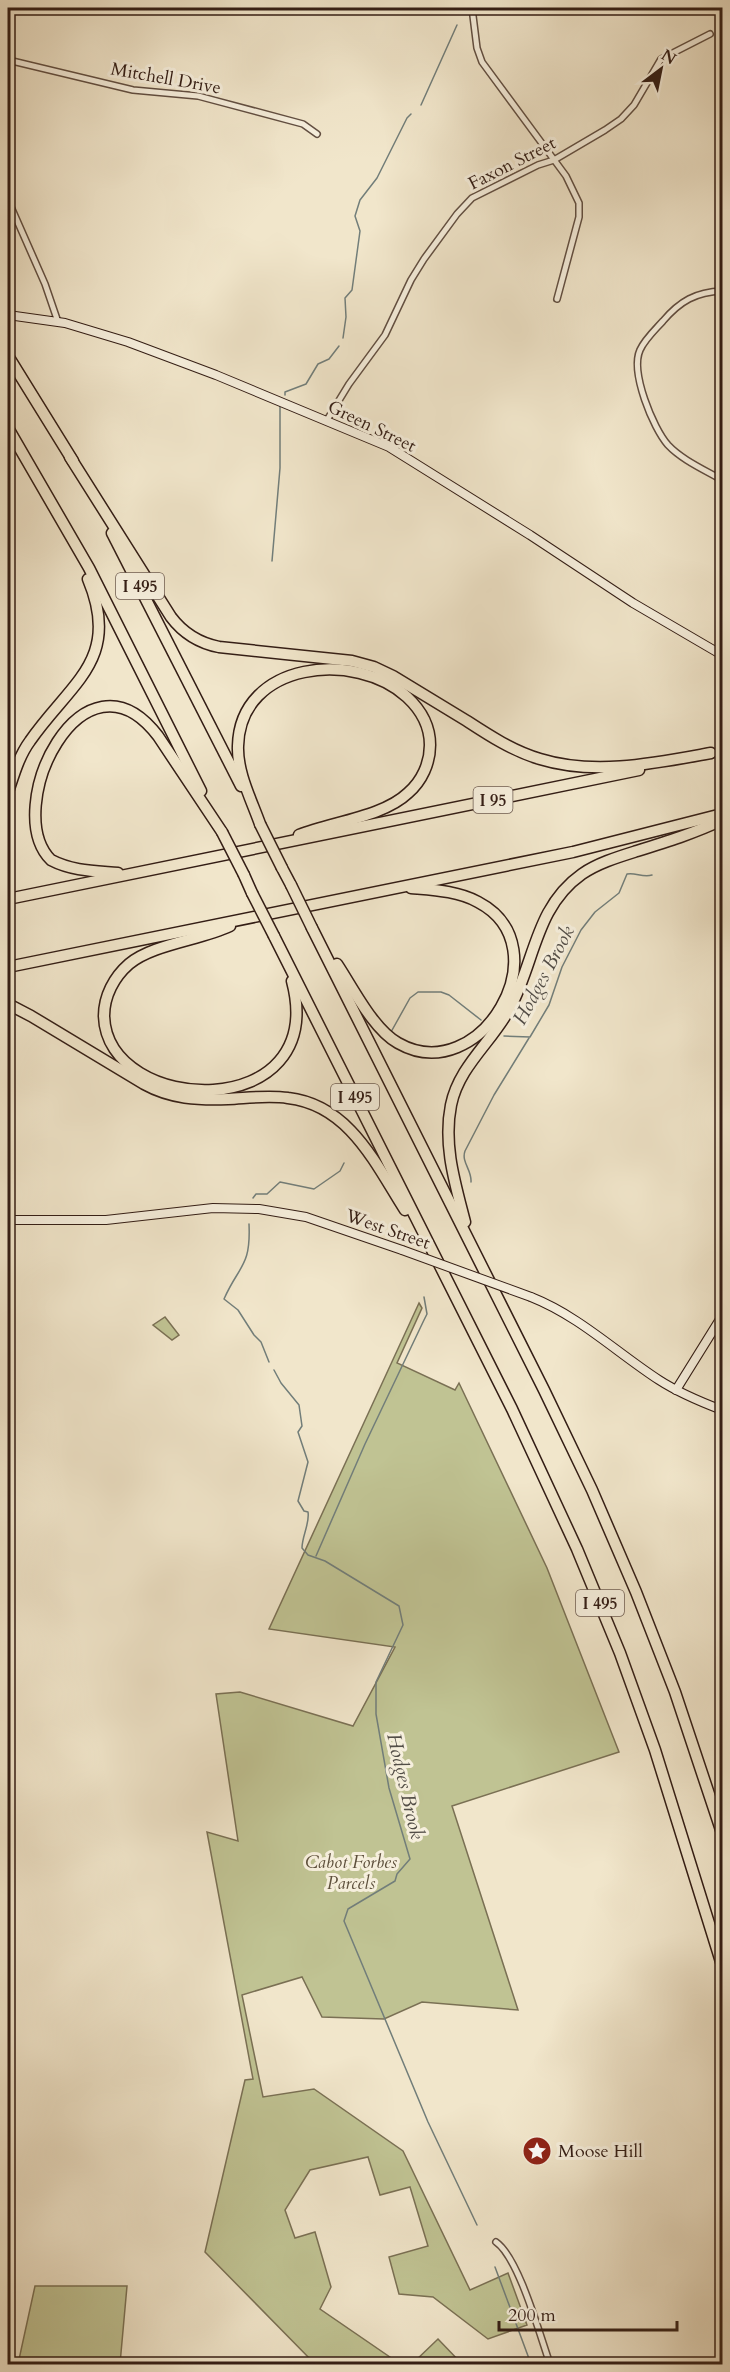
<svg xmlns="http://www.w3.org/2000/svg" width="730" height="2372" viewBox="0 0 730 2372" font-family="Cardo,serif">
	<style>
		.green { fill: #c0c393; stroke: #7a7054; stroke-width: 1.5 }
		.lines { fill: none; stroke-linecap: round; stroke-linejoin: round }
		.stream { stroke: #727e7a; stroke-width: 1.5 }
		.street-casing { stroke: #624f42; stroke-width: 8 }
		.secondary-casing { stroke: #331d15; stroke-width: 10 }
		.highway-casing { stroke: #331d15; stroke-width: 13 }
		.street { stroke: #f6efdd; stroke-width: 5 }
		.secondary { stroke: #f6efdd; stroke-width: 8 }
		.highway { stroke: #f1e6cb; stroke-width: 10 }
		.secondary-bridge-casing { stroke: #331d15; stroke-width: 10; stroke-linecap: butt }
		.highway-bridge-casing { stroke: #331d15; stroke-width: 13; stroke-linecap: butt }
		.secondary-bridge { stroke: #f6efdd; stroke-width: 8 }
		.highway-bridge { stroke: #f1e6cb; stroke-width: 10 }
		.labels { text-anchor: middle; stroke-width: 6; stroke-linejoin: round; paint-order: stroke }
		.shield { fill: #f6efdd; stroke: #6e5c51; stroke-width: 1.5 }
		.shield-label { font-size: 16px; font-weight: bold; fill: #331d15 }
		.street-label { font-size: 18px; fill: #331d15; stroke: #f6efdd }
		.park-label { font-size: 18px; font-style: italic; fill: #5d4f3b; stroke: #f6efdd }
		.poi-label { font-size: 18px; fill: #331d15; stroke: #f6efdd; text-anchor: start }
		.water-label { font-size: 20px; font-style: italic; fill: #524d47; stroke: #f6efdd }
	</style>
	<rect width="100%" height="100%" fill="#f1e6cb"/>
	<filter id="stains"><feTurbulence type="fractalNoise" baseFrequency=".00333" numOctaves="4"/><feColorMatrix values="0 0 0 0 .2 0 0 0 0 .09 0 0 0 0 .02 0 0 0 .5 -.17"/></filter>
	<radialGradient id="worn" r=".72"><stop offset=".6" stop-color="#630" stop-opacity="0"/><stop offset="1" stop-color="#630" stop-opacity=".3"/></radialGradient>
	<g class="green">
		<path d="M419 1303 422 1308 397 1363 455 1390 459 1383 547 1568 619 1752 452 1806 518 2010 422 2002 384 2019 322 2017 302 1977 242 1995 263 2097 314 2089 403 2151 470 2290 508 2273 527 2325 488 2339 433 2297 399 2294 389 2257 428 2246 410 2187 380 2195 368 2157 310 2170 285 2210 295 2238 315 2232 331 2287 320 2309 400 2364H315L205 2252 245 2080 253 2079 207 1832 238 1841 216 1694 240 1692 353 1726 395 1647 269 1629Z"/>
		<path d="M165 1317 179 1335 172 1340 153 1325Z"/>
		<path d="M35 2286H127L120 2364H18Z"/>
		<path d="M438 2339 462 2364H412Z"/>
	</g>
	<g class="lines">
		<g class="stream">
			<path d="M421 105 457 25"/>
			<path d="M343 338 346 317 345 298 352 290 360 231 355 216 360 200 377 178 407 118 411 114"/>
			<path d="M285 395V392L306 384 318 364 329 359 339 346"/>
			<path d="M272 561 280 468V406"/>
			<path d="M391 1032 410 998 418 992H441L449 995 481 1020"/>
			<path d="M504 1036 530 1037 549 1005 562 967 581 930 595 912 619 893 627 874C635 872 643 878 652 875"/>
			<path d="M471 1182C472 1170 461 1162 465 1151L494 1095 529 1038"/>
			<path d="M253 1198 256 1194H267L280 1182 314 1189 340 1171 344 1163"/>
			<path d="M249 1224C251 1267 239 1265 224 1299L238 1310 254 1335 261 1342 269 1362"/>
			<path d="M274 1370 281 1383 299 1405 302 1426 298 1432 308 1462 298 1501 304 1511 308 1512C310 1523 302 1536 302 1548L308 1555 325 1561 399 1606 403 1625 376 1682V1714L389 1788 410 1859 397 1874 395 1881 348 1909 344 1921 428 2122 477 2225"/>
			<path d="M316 1556 365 1444 424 1320 427 1314 424 1297"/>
			<path d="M495 2267 531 2364"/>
		</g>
		<g class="street-casing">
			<g id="street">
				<path d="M472 8 477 48 482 62 566 176 579 203V217L557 299"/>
				<path d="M8 60 133 90 198 96 303 124 317 134"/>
				<path d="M8 200 45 284 58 322"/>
				<path d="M722 291C696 292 680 301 663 321 655 330 645 339 640 350 630 372 653 428 668 445 682 460 705 470 722 480"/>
				<path d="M327 420 349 384 385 335 411 280 424 259 457 214 472 198 538 165 554 160 605 130 621 119 634 105 661 59 710 34"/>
				<path d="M496 2242C519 2258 540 2336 550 2364"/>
			</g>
		</g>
		<g class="secondary-casing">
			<g id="secondary">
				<path d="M8 315 65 323 128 342 216 375 389 447 530 535 633 603 722 655"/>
				<path d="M8 1220H106L213 1208 259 1209 306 1217 402 1250"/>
				<path d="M531 1297C579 1316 616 1352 659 1380 679 1393 701 1402 722 1410"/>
				<path d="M676 1390 722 1316"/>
			</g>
		</g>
		<g class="highway-casing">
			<g id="highway">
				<path d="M8 356 73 461"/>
				<path d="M8 428 89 568 201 791"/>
				<path d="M70 457 171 617C183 633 199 643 219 647L352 661 374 667 393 676C418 691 442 706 467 721 490 736 513 751 540 759 595 776 656 763 711 753"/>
				<path d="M112 533 241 786"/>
				<path d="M8 792C14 774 19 756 30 741 70 683 122 660 88 579"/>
				<path d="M260 824C251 799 237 772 238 746 240 661 356 650 407 697 421 710 430 725 430 745 430 763 422 781 408 793 383 817 331 822 299 835"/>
				<path d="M282 868 291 885"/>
				<path d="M118 873C95 871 72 871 51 860 0 809 83 638 158 736L222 832"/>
				<path d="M244 875 252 893"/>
				<path d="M8 899 639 770"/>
				<path d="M230 926C201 940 153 944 129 964 114 977 104 996 104 1016 107 1116 330 1125 292 981"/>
				<path d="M312 928 544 1390 592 1490 636 1592 675 1692 722 1833"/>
				<path d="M274 936 512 1409 577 1549 620 1653 655 1750 722 1965"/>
				<path d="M337 964C353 988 373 1029 398 1043 480 1090 564 947 478 902 458 891 434 890 411 888"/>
				<path d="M8 967 573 852 722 814"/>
				<path d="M8 1004 31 1016 144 1084C171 1099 198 1100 228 1099 248 1098 268 1095 288 1098 349 1105 375 1163 405 1210"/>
				<path d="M465 1222C455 1183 443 1145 451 1105 459 1066 492 1042 510 1008 535 962 535 907 582 874 598 863 618 857 637 851 666 842 695 833 722 820"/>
			</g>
		</g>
		<use href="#street" class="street"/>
		<use href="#secondary" class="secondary"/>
		<use href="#highway" class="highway"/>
		<g class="secondary-bridge-casing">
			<path id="secondary-bridge" d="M402 1250 531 1297"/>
		</g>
		<g class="highway-bridge-casing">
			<g id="highway-bridge">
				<path d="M260 824 282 868"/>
				<path d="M222 832 244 875"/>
				<path d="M291 885 312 928"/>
				<path d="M252 893 274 936"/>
			</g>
		</g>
		<use href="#secondary-bridge" class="secondary-bridge"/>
		<use href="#highway-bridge" class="highway-bridge"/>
	</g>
	<defs>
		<g id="sight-disc" transform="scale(1.5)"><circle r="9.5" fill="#8f2418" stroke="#f6efdd"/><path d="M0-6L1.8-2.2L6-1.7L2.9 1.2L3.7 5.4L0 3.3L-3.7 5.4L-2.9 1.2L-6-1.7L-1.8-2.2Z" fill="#fff"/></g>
	</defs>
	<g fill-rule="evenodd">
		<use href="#sight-disc" x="537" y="2151"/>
	</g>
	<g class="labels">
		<g class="shield">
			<rect x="116" y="573" width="48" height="26" rx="4.5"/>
			<rect x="473.5" y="787" width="39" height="26" rx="4.5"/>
			<rect x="331" y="1084" width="48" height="26" rx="4.5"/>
			<rect x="576" y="1590" width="48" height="26" rx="4.5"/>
		</g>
		<g class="shield-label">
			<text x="140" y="592">I 495</text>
			<text x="493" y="806">I 95</text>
			<text x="355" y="1103">I 495</text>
			<text x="600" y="1609">I 495</text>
		</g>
		<g class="street-label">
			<text transform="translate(166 78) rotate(10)" y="6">Mitchell Drive</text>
			<text transform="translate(512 163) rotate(-27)" y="6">Faxon Street</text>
			<text transform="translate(372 426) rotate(26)" y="6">Green Street</text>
			<text transform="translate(388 1229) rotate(19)" y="6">West Street</text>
		</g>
		<g class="park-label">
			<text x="351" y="1868">Cabot Forbes<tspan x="351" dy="21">Parcels</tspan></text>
		</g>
		<g class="poi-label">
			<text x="558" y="2157">Moose Hill</text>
		</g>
		<g class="water-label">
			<text transform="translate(543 975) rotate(-62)" y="7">Hodges Brook</text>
			<text transform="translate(406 1786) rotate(77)" y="7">Hodges Brook</text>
		</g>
	</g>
	<rect width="730" height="2372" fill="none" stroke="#f1e6cb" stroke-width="30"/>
	<rect x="9" y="9" width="712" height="2354" fill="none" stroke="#331d15" stroke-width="3"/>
	<rect x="15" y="15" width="700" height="2342" fill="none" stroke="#331d15" stroke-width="1.5"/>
	<g transform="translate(661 69) rotate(32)" stroke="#f6efdd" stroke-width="4.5" paint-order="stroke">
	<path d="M0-4.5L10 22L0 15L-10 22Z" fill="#331d15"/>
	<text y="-9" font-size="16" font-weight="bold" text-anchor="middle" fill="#331d15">N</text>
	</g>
	<path d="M499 2321v9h178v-9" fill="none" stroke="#331d15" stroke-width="3"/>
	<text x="508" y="2321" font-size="18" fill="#331d15" stroke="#f6efdd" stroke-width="4.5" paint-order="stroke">200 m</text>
	<rect width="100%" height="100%" filter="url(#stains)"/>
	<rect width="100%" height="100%" fill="url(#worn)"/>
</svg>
